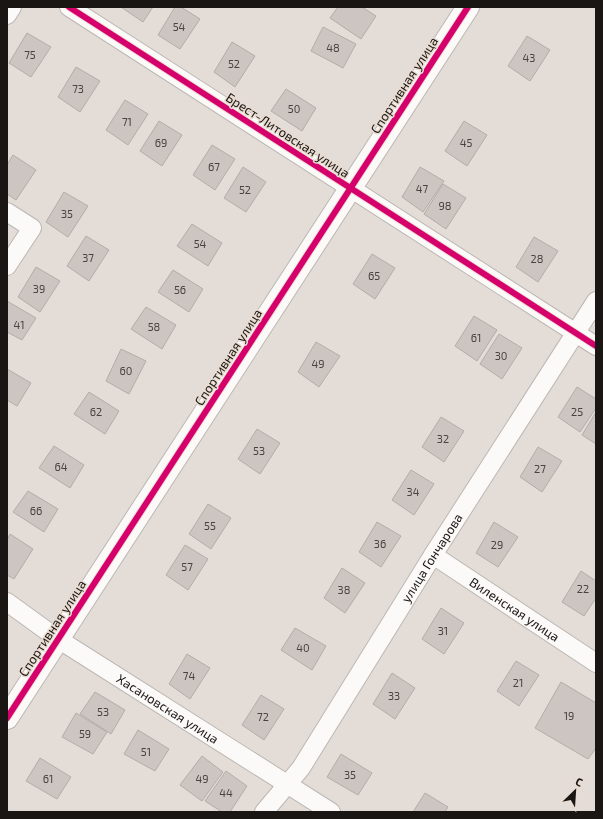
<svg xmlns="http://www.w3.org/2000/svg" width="603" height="819" viewBox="0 0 603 819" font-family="'Exo 2',sans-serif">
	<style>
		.building { fill: #ccc5c2; stroke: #b2ada9 }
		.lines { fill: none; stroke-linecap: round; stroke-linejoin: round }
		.minor-casing { stroke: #bcb7b2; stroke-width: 20 }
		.tertiary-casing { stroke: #bcb7b2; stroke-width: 24 }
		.minor { stroke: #fbfaf9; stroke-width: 18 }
		.tertiary { stroke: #fbfaf9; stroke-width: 22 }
		.cycleway-casing { stroke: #e9dcd2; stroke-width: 8 }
		.cycleway { stroke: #d6006c; stroke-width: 6 }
		.labels { text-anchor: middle; stroke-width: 3; stroke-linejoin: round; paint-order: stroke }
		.number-label { font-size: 11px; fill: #484340 }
		.street-label { font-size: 13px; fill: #1a1613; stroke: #e9dcd2 }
	</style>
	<rect width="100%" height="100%" fill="#e4ddd7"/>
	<g class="building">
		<path d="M121 7H153L143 22Z"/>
		<path d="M175 7H181L200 19 180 49 158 35Z"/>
		<path d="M338 7H362L376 16 361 39 330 18Z"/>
		<path d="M323 27 356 44 343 68 311 51Z"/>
		<path d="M27 33 51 47 31 77 9 63Z"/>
		<path d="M527 36 550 50 530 81 508 66Z"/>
		<path d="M232 42 255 56 235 87 214 72Z"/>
		<path d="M76 67 100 81 80 112 58 97Z"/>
		<path d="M286 89 316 108 302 131 271 111Z"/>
		<path d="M125 100 148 114 128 145 106 130Z"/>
		<path d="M159 121 182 135 162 166 140 151Z"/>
		<path d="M464 121 487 135 467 166 445 151Z"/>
		<path d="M212 145 235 159 215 190 193 175Z"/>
		<path d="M13 155 36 170 16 200 7 194V165Z"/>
		<path d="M243 167 266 182 246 212 224 198Z"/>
		<path d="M420 167 444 181 423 212 402 197Z"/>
		<path d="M443 184 466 198 446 229 424 214Z"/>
		<path d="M64 192 88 206 68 237 46 222Z"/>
		<path d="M192 224 222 243 208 266 177 246Z"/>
		<path d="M86 236 109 250 89 281 67 266Z"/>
		<path d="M534 237 558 251 538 282 516 267Z"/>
		<path d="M372 254 395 268 375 299 353 284Z"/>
		<path d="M36 267 60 281 40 312 18 297Z"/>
		<path d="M173 270 203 289 189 312 158 292Z"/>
		<path d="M7 301 36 318 22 340 7 332Z"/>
		<path d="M146 307 176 325 162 349 131 329Z"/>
		<path d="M474 316 497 330 477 361 455 346Z"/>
		<path d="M499 334 522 348 502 379 480 364Z"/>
		<path d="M316 342 340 356 319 387 298 372Z"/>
		<path d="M121 349 146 361 129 394 106 381Z"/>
		<path d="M7 369 31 383 17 406 7 400Z"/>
		<path d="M577 387 596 399V408L580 432 558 417Z"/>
		<path d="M89 392 119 411 105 434 74 414Z"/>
		<path d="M596 412V444L582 435Z"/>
		<path d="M441 417 464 431 444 462 422 447Z"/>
		<path d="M257 429 280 443 260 474 238 459Z"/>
		<path d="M54 446 84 465 70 488 39 468Z"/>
		<path d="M538 447 562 461 542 492 520 477Z"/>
		<path d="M411 470 434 484 414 515 392 500Z"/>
		<path d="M28 491 58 509 44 532 13 512Z"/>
		<path d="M208 504 231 518 211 549 189 534Z"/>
		<path d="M377 522 401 536 381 567 359 552Z"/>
		<path d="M494 522 518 537 498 567 476 553Z"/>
		<path d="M10 534 33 549 14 579 7 575V540Z"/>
		<path d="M185 545 208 559 188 590 166 575Z"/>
		<path d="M342 568 365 583 345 613 324 598Z"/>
		<path d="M581 571 596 581V598L584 616 562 602Z"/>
		<path d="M441 608 464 623 444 654 422 639Z"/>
		<path d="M295 628 326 646 312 670 281 650Z"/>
		<path d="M187 654 210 668 190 699 169 684Z"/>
		<path d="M516 661 539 675 519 706 497 691Z"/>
		<path d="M392 673 415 688 395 719 373 704Z"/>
		<path d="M561 682 596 703V748L588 759 535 728Z"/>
		<path d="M95 692 125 710 111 734 80 714Z"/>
		<path d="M261 695 284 709 264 740 242 725Z"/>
		<path d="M76 713 107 732 93 754 62 737Z"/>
		<path d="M138 730 169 749 155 771 124 754Z"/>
		<path d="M341 754 372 773 358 795 327 777Z"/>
		<path d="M202 756 223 772 202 801 180 785Z"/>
		<path d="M40 758 71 777 57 799 26 781Z"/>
		<path d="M226 771 247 786 230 812H222L205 801Z"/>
		<path d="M425 793 448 807 445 812H413Z"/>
	</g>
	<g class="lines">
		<g class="minor-casing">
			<g id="minor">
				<path d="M69 7 596 346"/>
				<path d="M7 15 12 7"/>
				<path d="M7 212 32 228 7 266"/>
				<path id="s1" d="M433 555 596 663"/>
				<path id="s2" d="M7 602 58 639 331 812"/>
				<path id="s3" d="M264 812 301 768 433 555 596 301"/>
			</g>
		</g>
		<g class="tertiary-casing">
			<path id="tertiary" d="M7 718 468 7"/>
		</g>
		<use href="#minor" class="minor"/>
		<use href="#tertiary" class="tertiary"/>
		<g class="cycleway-casing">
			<g id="cycleway">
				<path d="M69 7 596 346"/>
				<path d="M7 718 468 7"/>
			</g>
		</g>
		<use href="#cycleway" class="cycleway"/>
	</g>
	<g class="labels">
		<g class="number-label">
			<text x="179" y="31">54</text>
			<text x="333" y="52">48</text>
			<text x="30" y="59">75</text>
			<text x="529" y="62">43</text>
			<text x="234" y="68">52</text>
			<text x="78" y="93">73</text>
			<text x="294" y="113">50</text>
			<text x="127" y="126">71</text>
			<text x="161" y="147">69</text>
			<text x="466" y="147">45</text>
			<text x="214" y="171">67</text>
			<text x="422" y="193">47</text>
			<text x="245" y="194">52</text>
			<text x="445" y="210">98</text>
			<text x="67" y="218">35</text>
			<text x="200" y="248">54</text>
			<text x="88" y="262">37</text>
			<text x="537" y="263">28</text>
			<text x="374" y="280">65</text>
			<text x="39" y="293">39</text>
			<text x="180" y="294">56</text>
			<text x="19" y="329">41</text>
			<text x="154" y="331">58</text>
			<text x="476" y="342">61</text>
			<text x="501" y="360">30</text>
			<text x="318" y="368">49</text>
			<text x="126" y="375">60</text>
			<text x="96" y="416">62</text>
			<text x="577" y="416">25</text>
			<text x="443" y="443">32</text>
			<text x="259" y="455">53</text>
			<text x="61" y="471">64</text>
			<text x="540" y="473">27</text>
			<text x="413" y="496">34</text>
			<text x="36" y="515">66</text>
			<text x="210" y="530">55</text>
			<text x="380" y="548">36</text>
			<text x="497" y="549">29</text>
			<text x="187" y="571">57</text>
			<text x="583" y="593">22</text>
			<text x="344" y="594">38</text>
			<text x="443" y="635">31</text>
			<text x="303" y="652">40</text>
			<text x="189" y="680">74</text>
			<text x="518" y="687">21</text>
			<text x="394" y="700">33</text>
			<text x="103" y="716">53</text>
			<text x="569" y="720">19</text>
			<text x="263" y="721">72</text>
			<text x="85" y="738">59</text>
			<text x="146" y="756">51</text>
			<text x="350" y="779">35</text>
			<text x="48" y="783">61</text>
			<text x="202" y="783">49</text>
			<text x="226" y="797">44</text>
		</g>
		<g class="street-label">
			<text transform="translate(404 85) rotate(-57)" y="5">Спортивная улица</text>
			<text transform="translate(288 135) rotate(33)" y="5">Брест-Литовская улица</text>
			<text transform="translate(228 357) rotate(-57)" y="5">Спортивная улица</text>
			<text dy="5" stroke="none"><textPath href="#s3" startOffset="305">улица Гончарова</textPath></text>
			<text dy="5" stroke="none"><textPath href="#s1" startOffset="98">Виленская улица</textPath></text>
			<text transform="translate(52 628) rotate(-57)" y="5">Спортивная улица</text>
			<text dy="5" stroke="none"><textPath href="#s2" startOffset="193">Хасановская улица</textPath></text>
		</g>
	</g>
	<rect width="603" height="819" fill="none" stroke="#1a1613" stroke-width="16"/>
	<g transform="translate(575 791) rotate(25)" stroke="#e9dcd2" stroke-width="3" paint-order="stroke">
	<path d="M0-3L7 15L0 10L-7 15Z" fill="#1a1613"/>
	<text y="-6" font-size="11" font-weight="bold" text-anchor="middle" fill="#1a1613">С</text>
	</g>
</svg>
